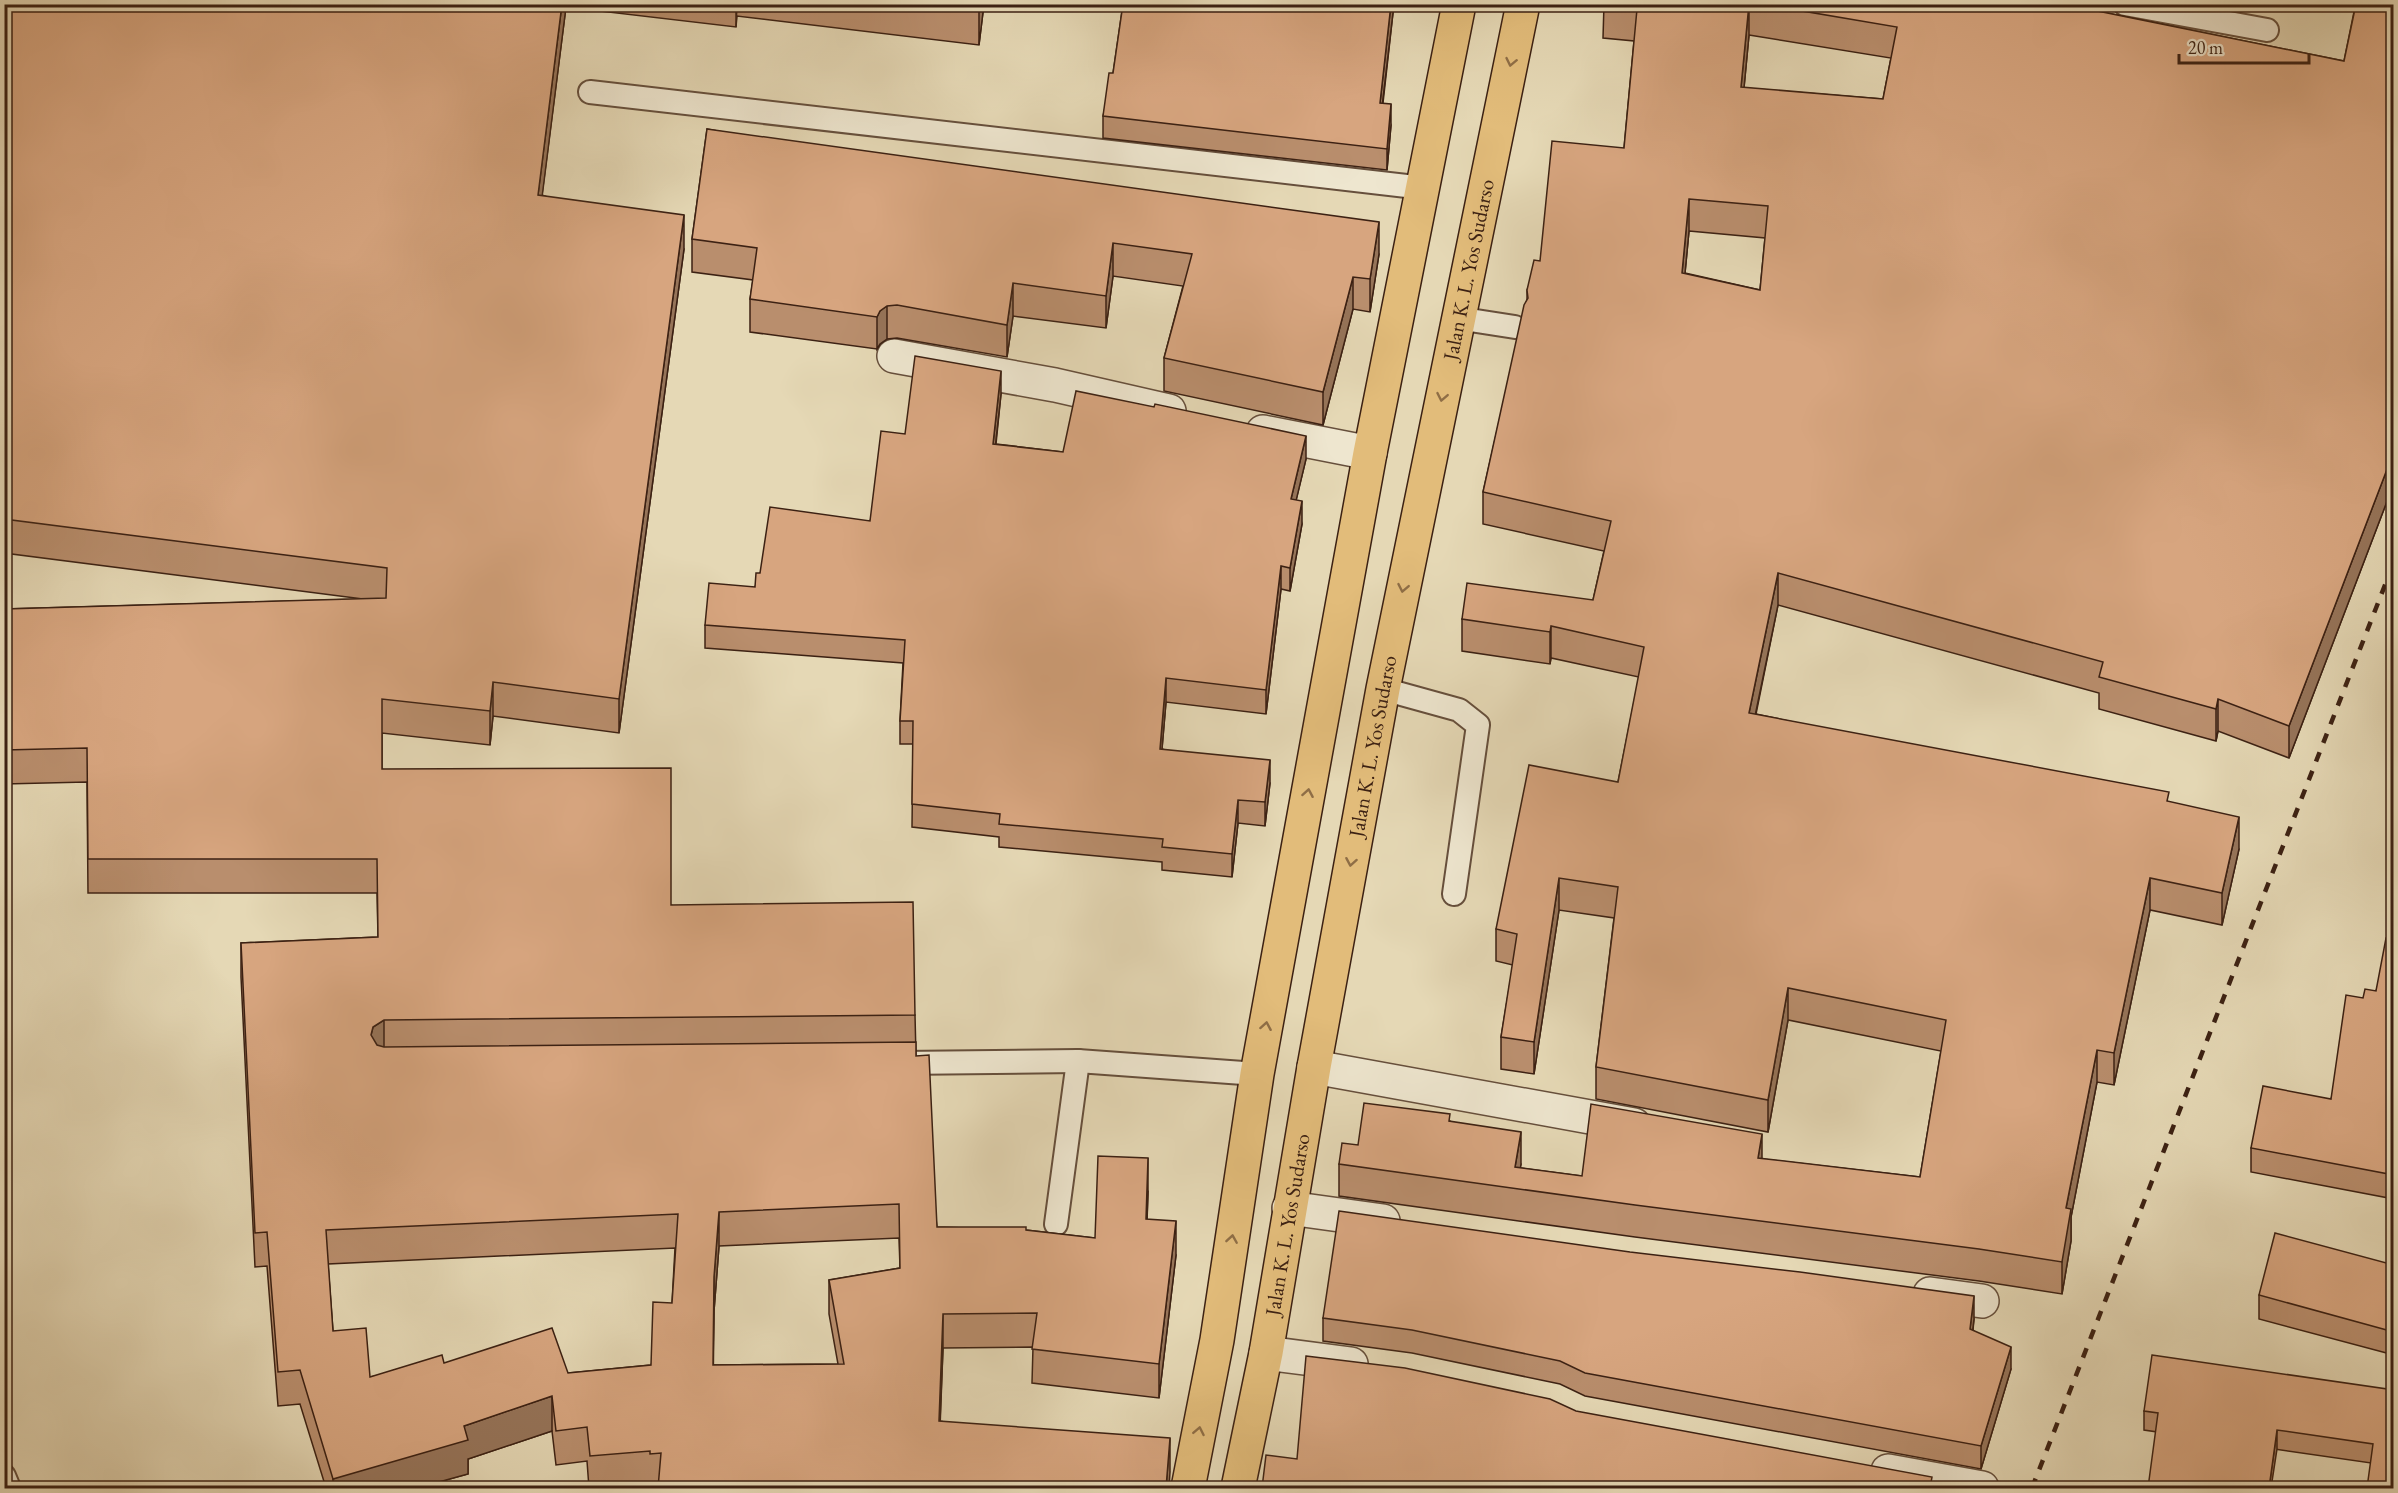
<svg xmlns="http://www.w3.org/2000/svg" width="2398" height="1493" viewBox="0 0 2398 1493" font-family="'EB Garamond',serif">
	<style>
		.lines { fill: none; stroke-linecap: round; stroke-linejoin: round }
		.service-casing { stroke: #664f3c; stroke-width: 26 }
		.minor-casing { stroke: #664f3c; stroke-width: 36 }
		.trunk-casing { stroke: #3c2113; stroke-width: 36 }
		.service { stroke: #eee6cf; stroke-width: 22 }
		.minor { stroke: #eee6cf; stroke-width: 33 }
		.trunk { stroke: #e2bc7a; stroke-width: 33 }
		.rail { stroke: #3c2113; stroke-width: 4.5; stroke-dasharray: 10 10; stroke-linecap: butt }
		.wall { fill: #b98e6d; stroke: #3c2113; stroke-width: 1.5; fill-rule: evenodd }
		.shaded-wall { fill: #967459; stroke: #3c2113; stroke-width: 1.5 }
		.building { fill: #d7a57f; stroke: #3c2113; stroke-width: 1.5; fill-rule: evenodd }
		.oneway { stroke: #8f6e46 }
		.labels { text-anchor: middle; stroke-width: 5; stroke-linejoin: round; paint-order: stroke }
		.street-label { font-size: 21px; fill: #3c2113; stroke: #eee6cf }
	</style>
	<rect width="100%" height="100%" fill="#e5d8b5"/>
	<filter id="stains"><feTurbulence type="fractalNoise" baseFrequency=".00333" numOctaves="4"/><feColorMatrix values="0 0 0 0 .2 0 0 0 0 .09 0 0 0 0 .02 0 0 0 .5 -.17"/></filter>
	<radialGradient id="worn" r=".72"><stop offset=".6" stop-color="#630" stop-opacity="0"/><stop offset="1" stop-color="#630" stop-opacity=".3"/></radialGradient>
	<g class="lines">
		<g class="service-casing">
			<g id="service">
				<path d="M2125 4 2267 30"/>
				<path d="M590 92 1424 188"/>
				<path d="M1457 318 1515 327"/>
				<path d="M1383 689 1459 710 1478 725 1454 894"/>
				<path d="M900 1063 1078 1061"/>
				<path d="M1056 1224 1078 1061 1257 1074"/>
				<path d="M4 1476 9 1488"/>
			</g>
		</g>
		<g class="minor-casing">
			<g id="minor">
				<path d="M894 356 1055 385 1169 411"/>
				<path d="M1263 432 1370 453"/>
				<path d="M1314 1067 1634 1125"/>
				<path d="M1289 1208 1383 1221"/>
				<path d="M1930 1294 1982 1301"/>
				<path d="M1266 1353 1351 1364"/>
				<path d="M1888 1471 1982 1488"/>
			</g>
		</g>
		<g class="trunk-casing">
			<g id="trunk">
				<path d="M1188 1488 1217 1340 1257 1074 1370 453 1459 4"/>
				<path id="s1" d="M1238 1488 1266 1353 1314 1067 1383 689 1523 4"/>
			</g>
		</g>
		<use href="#service" class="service"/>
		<use href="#minor" class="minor"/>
		<use href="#trunk" class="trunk"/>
		<path class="rail" d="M2032 1488 2394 562"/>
	</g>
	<g class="wall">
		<path d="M4 4H984L979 45 737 16 736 27 566 7 542 195 684 249 619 733 493 716 490 745 382 733V769L671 905 915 1015 916 1056 937 1227 1026 1230 1095 1238 1148 1192 1147 1219 1176 1255 1159 1398 1032 1383 1033 1347 943 1348 940 1421 1170 1472 650 1488V1485L608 1488H589L587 1461 556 1465 552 1431 468 1459V1474L417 1488H326L300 1404 278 1406 267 1266 255 1267 241 977V943L378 937 377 893H88L87 782 4 784V609L363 599 4 553ZM899 1238 900 1268 829 1280V1314L838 1364 713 1365 714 1311 719 1246ZM675 1248 672 1303 651 1365 568 1373 444 1363 370 1377 333 1331 328 1264Z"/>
		<path d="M1123 4H1394L1383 103 1391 125 1387 170 1103 138V116L1113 73Z"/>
		<path d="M1604 4H2063L2344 61 2355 7 2340 4H2394V483L2289 758 2218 731 2216 741 2099 709V693L1778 605 1756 714 2169 802 2239 849 2222 925 2150 910 2114 1085 2097 1082 2071 1217V1241L2062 1294 1979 1281 1635 1237 1339 1196V1164L1358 1145 1450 1121 1521 1164 1520 1168 1582 1176 1762 1159 1920 1177 1941 1051 1788 1020 1768 1132 1596 1099V1067L1614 918 1559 910 1534 1074 1501 1069V1037L1513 965 1496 961V929L1618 782 1639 677 1551 658 1550 664 1462 651V619L1593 600 1604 551 1483 524V492L1527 299V290L1540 261 1624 148 1634 41 1603 38ZM1749 35 1891 58 1883 99 1744 88ZM1689 231 1765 238 1760 290 1685 273Z"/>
		<path d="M707 129 1379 254 1370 312 1353 309 1323 425 1164 391V358L1183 286 1113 276 1106 328 1013 316 1007 357 897 338 887 339 880 344 877 349 750 332V299L753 280 692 272V239Z"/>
		<path d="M1001 394 996 444 1063 452 1306 459 1296 500 1302 524 1290 591 1281 589 1266 714 1166 702 1162 749 1270 783 1265 826 1238 823 1232 877 1162 870V862L999 847V837L912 827 913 744H900V721L903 663 705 648V625L755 587 760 573 870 521 905 434Z"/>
		<path d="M2394 939V1199L2251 1172V1148L2331 1099 2363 998 2376 991Z"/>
		<path d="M2394 1265V1355L2259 1319V1295Z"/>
		<path d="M1323 1318 1974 1319 1973 1330 2011 1369 1981 1469 1585 1396 1560 1384 1412 1353 1323 1341Z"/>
		<path d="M2394 1390 2371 1463 2144 1430V1411Z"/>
	</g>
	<g class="shaded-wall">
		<path d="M562 4H566V7L538 229V195Z"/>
		<path d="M736 4H737L736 27Z"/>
		<path d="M980 4H984L979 45V11Z"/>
		<path d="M1391 4H1394L1380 124V103Z"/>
		<path d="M1749 4V35L1741 119V87Z"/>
		<path d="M1391 104V125L1387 170V149Z"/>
		<path d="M1689 199V231L1682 305V273Z"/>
		<path d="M684 215V249L619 733V699Z"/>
		<path d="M1379 222V254L1370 312V279Z"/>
		<path d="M1113 243V276L1106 328V296Z"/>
		<path d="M1353 277V309L1323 425V392Z"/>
		<path d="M1013 283V316L1007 357V325Z"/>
		<path d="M887 306V339L880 344 877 349V317L880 311Z"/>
		<path d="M1001 371V394L993 467V444Z"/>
		<path d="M1306 436V459L1291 522V499Z"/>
		<path d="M2394 451V483L2289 758V726Z"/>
		<path d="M1302 501V524L1290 591V568Z"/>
		<path d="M1281 566V589L1266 714V690Z"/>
		<path d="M1778 573V605L1749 745V713Z"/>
		<path d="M1551 626V658L1550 664V632Z"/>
		<path d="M1166 678V702L1160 772V749Z"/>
		<path d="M493 682V716L490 745V711Z"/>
		<path d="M2218 699V731L2216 741V709Z"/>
		<path d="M1270 760V783L1265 826V802Z"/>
		<path d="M1238 800V823L1232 877V854Z"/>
		<path d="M2239 817V849L2222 925V893Z"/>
		<path d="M1559 878V910L1534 1074V1042Z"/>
		<path d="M2150 878V910L2114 1085V1053Z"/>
		<path d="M1788 988V1020L1768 1132V1100Z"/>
		<path d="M384 1020V1054L373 1061 371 1035 373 1027Z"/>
		<path d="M2097 1050V1082L2071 1217V1241L2062 1294V1262L2066 1208Z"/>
		<path d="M1521 1132V1164L1517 1189 1515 1167Z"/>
		<path d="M1762 1134V1166L1758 1158Z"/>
		<path d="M1148 1158V1192L1146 1253V1219Z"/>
		<path d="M719 1212V1246L714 1311 713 1399 714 1277Z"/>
		<path d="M1176 1221V1255L1159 1398V1364Z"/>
		<path d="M1974 1296V1319L1970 1352V1329Z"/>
		<path d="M943 1314V1348L939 1455V1421Z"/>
		<path d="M2011 1347V1369L1981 1469V1446Z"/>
		<path d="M552 1396V1431L468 1459V1474L417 1488H333V1479L464 1426Z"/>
		<path d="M2277 1430V1449L2271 1488H2269Z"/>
		<path d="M1170 1438V1472L1169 1488H1166Z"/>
	</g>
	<g class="building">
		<path d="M4 4H562L538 195 684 215 619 699 493 682 490 711 382 699V769L671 768V905L913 902 915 1015 384 1020 373 1027 371 1035 377 1045 384 1047 916 1042V1056L929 1055 937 1227H1026V1230L1095 1238 1098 1156 1148 1158 1146 1219 1176 1221 1159 1364 1032 1349 1037 1313 943 1314 939 1421 1170 1438 1166 1488H658L661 1453 650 1454V1451L590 1456 587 1427 556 1431 552 1396 464 1426 468 1440 333 1479 300 1370 278 1372 267 1232 255 1233 241 943 378 937 377 859H88L87 748 4 750V609L386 598 387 568 4 519ZM899 1204 900 1268 829 1280 844 1364 713 1365 714 1277 719 1212ZM678 1214 672 1303 653 1302 651 1365 568 1373 552 1328 444 1363 442 1355 370 1377 366 1328 333 1331 326 1230Z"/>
		<path d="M926 4H980L979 11Z"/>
		<path d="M1123 4H1391L1380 103 1391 104 1387 149 1103 116 1109 73H1113Z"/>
		<path d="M1604 4H1749L1741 87 1883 99 1897 27 1761 4H2063L2344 61 2356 4H2394V451L2289 726 2218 699 2216 709 2099 677 2103 662 1778 573 1749 713 2169 792 2167 801 2239 817 2222 893 2150 878 2114 1053 2097 1050 2066 1208 2071 1209 2062 1262 1979 1249 1635 1205 1339 1164 1342 1143 1358 1145 1364 1103 1450 1114 1449 1121 1521 1132 1515 1167 1582 1176 1591 1104 1762 1134 1758 1158 1920 1177 1946 1020 1788 988 1768 1100 1596 1067 1618 887 1559 878 1534 1042 1501 1037 1517 934 1496 929 1529 765 1618 782 1644 647 1551 626 1550 632 1462 619 1467 583 1593 600 1611 521 1483 492 1524 305 1528 298 1527 290 1534 260 1540 261 1552 141 1624 148 1637 9 1603 6ZM1689 199 1768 206 1760 290 1682 273Z"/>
		<path d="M707 129 1379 222 1370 279 1353 277 1323 392 1164 358 1192 254 1113 243 1106 296 1013 283 1007 325 897 305 887 306 880 311 877 317 750 299 757 248 692 239Z"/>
		<path d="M915 356 1001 371 993 444 1063 452 1076 391 1154 407 1155 404 1306 436 1291 499 1302 501 1290 568 1281 566 1266 690 1166 678 1160 749 1270 760 1265 802 1238 800 1232 854 1162 847 1163 839 999 824 1000 814 912 804 913 721H900L905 640 705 625 709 583 755 587 756 573H760L770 507 870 521 881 431 905 434Z"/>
		<path d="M2386 938 2394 939V1175L2251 1148 2263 1086 2331 1099 2346 995 2363 998 2365 989 2376 991Z"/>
		<path d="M1339 1211 1630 1252 1800 1272 1974 1296 1970 1329 2011 1347 1981 1446 1585 1373 1560 1361 1412 1330 1323 1318Z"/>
		<path d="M2275 1233 2394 1265V1332L2259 1295Z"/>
		<path d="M2152 1355 2394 1390V1488H2367L2373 1444 2277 1430 2269 1488H2148L2158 1413 2144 1411Z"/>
		<path d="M1306 1356 1405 1368 1550 1399 1576 1411 1932 1477 1930 1488H1262L1266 1455 1297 1459Z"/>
	</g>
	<defs><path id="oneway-chevron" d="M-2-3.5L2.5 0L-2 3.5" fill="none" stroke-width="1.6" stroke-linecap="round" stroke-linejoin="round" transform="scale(1.5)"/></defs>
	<g class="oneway">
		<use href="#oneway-chevron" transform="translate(1511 62) rotate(102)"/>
		<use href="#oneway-chevron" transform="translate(1442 397) rotate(101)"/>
		<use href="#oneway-chevron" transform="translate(1403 588) rotate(101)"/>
		<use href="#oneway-chevron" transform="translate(1308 793) rotate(-80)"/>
		<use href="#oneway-chevron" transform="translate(1351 862) rotate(100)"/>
		<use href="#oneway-chevron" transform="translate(1266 1026) rotate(-80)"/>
		<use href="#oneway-chevron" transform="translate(1232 1239) rotate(-81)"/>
		<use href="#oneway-chevron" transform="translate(1199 1431) rotate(-79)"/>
	</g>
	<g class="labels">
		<g class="street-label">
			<text dy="7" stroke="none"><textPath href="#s1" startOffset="1240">Jalan K. L. Yos Sudarso</textPath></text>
			<text dy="7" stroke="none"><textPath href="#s1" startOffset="754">Jalan K. L. Yos Sudarso</textPath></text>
			<text dy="7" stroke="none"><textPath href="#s1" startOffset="268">Jalan K. L. Yos Sudarso</textPath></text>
		</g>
	</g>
	<rect width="2398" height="1493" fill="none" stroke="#e5d8b5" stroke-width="24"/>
	<rect x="6" y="6" width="2386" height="1481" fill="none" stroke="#3c2113" stroke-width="3"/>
	<rect x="12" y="12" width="2374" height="1469" fill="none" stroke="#3c2113" stroke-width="1.5"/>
	<path d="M2179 54v9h130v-9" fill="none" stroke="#3c2113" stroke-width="3"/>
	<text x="2188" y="54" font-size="18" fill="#3c2113" stroke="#eee6cf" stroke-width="4.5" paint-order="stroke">20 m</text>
	<rect width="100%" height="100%" filter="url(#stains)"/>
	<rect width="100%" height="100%" fill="url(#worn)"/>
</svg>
